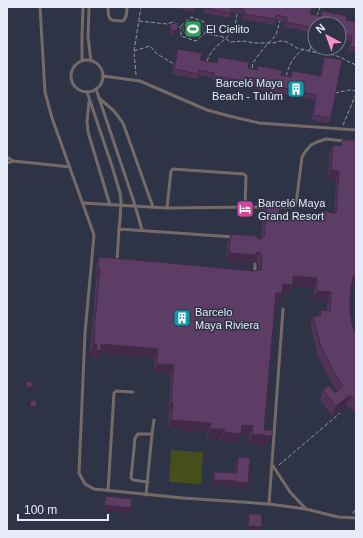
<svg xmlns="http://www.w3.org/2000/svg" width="363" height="538" viewBox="0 0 363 538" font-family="Helvetica,sans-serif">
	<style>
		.green { fill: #464e1b }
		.water { fill: #092224; stroke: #4c5e64 }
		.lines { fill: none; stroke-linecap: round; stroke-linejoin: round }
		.path { stroke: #9498a8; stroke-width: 1; stroke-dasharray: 4 2; stroke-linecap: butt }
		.lane { stroke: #766a68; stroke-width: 3 }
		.lane-bridge { stroke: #766a68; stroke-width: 3 }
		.wall { fill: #503457 }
		.shaded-wall { fill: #412a47 }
		.building { fill: #5d3c65; stroke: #412a47 }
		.labels { text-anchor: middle; stroke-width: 3; stroke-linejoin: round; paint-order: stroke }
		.poi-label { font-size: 11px; fill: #e8ebf8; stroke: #2e3346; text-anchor: start }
	</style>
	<rect width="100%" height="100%" fill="#2e3346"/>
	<path class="green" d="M171 450 203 452 201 484 169 482Z"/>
	<path class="water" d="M190 20 195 21 202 26 203 29 201 34 195 37 188 36 184 32 183 28 185 24Z"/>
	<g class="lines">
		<g class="path">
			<path d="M317 16 320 7"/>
			<path d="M139 21 167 24 173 22C182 26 181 27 181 36L196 41 205 33 223 37 231 42 243 41 255 43H273L281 41 287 42 297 48 309 51 318 53 334 55 342 58 349 62 356 65"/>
			<path d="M181 26 191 17 204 22 207 28 205 33"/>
			<path d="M134 51 141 7"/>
			<path d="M309 51C314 42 310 40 313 32"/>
			<path d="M207 61C212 46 225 42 233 30 236 25 236 19 237 14"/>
			<path d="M252 68 253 63 257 57 263 49 276 35 280 21"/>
			<path d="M136 75 134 51 150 46 157 54 174 64"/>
			<path d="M286 76C289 65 294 55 304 49"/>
			<path d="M335 93 349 90 356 91"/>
			<path d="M343 125 356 94"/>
			<path d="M279 465 340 413"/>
			<path d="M353 514 356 507"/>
		</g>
		<g class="lane">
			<path d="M40 7 45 92 52 118 94 235 85 333 79 473 85 484 94 489 183 498 269 504 306 509 338 517 356 518"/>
			<path d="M89 7 88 37 91 61"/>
			<path d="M108 7C108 20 109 21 123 21 127 18 127 12 127 7"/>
			<circle cx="87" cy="76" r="16"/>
			<path d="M82 61V37L83 7"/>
			<path d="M103 76 140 81 207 110 229 116 259 123 356 130"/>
			<path d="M96 89 133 199"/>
			<path d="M87 92 112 166 120 193 121 202"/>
			<path d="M99 98 114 111 123 123 153 207"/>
			<path d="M89 102 87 121 88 132 110 205"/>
			<path d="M7 157 13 161 52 165 70 167"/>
			<path d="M7 163 13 161"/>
			<path d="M83 203 167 208 268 207"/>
			<path d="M275 207H291L296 204 302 157 305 152 311 145 317 142 326 139 344 141"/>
			<path d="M167 208 171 171 173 169 244 174 246 176 245 208"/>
			<path d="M139 219 142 230"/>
			<path d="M119 229 120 220"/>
			<path d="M117 261 119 229 234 237"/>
			<path d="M255 275V264"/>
			<path d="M273 466 290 492 306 509"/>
			<path d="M148 482 133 480 131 478 135 438 138 434H152"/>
			<path d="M108 491 114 393 116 391 133 392"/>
			<path d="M146 495 152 434 154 420"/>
			<path d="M269 504 283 309"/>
		</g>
		<g class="lane-bridge">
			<path d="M133 199 139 219"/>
			<path d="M120 220 121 202"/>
		</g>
	</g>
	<g class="wall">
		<path d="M167 7H196L194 12Z"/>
		<path d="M200 7H310V14L320 16 322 11 346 20 354 22 356 13V53L348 52 350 41 339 39V24H315V33L284 27 285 22 275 20 274 25 242 19 243 14 231 12 229 18 203 13 204 8Z"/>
		<path d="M170 27 178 29 177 33 175 35H172L170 33 169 31Z"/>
		<path d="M178 49 200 60 216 63 218 57 248 68 257 70 258 66 281 75 290 76 292 71 320 76 323 62 324 57 331 118 329 123 311 120 315 100 286 95V94L254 89 255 84 244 83 243 86 212 81 213 78 198 75 197 79 172 74 176 54Z"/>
		<path d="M342 140 351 285 350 296V313L353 328 356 336V414L346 405 332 416 320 400 323 390 335 393 337 391 332 384 318 356 310 325 313 316H318L320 310 327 311V302L313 300 314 288 292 286 289 294H282L279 303 275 302 264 430 272 436 268 445 248 444 249 435 241 434 238 443 220 442V439L207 438V432L168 429 169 413 168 412 171 375 154 373 155 358 100 354 97 360H93V355H90L91 341 96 279H95L96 267 99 257 253 271 258 270 259 265 256 261 253 262 252 264 226 262 227 244 231 234 257 238 259 239H261L263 212 267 203H270L271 201 279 218 318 220 321 211 334 213 336 180H328L329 155 333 145H340Z"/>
		<path d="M238 457 248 483 247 488 234 487V486L212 485 213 477 214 472 235 473 236 462Z"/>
		<path d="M106 496 131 508 129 513 103 510 104 501Z"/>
		<path d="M249 514 262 527 260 530 247 529 248 517Z"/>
	</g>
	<g class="shaded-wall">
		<path d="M178 29 177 33 175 35H172L173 31Z"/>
		<path d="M331 170 339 171 336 180H328Z"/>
		<path d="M257 252H260L256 261 253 262 252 264 226 262 229 253Z"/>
		<path d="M98 269H100L96 279H95Z"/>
		<path d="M293 276 317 278 314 288 292 286 289 294H282L279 303 272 302 276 293 283 284Z"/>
		<path d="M353 276H356V285H349Z"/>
		<path d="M317 291 331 292 327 302 313 300Z"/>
		<path d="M94 331H95L91 341Z"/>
		<path d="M101 344 158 349 155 358 100 354 97 360H93L96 350Z"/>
		<path d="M94 345H97L93 355H90Z"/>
		<path d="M157 364 174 365 171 375 154 373Z"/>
		<path d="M33 386 32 388 27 389V388Z"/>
		<path d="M350 395 346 405 332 416 336 406Z"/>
		<path d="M171 403H173L169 413 168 412Z"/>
		<path d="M37 406 36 407 30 408 31 407Z"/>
		<path d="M171 420 211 423 207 432 168 429Z"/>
		<path d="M242 425 253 426 249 435 241 434 238 443 220 442 224 432Z"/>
		<path d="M210 429H224L220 439 207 438Z"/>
		<path d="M252 434 272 436 268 445 248 444Z"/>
		<path d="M214 480 236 481 234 486 212 485Z"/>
		<path d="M236 482 248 483 247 488 234 487Z"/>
		<path d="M105 505 131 508 129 513 103 510Z"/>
		<path d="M248 526 262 527 260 530 247 529Z"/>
	</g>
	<g class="building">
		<path d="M205 7H312L310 14 321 16 322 11 347 16 346 20 355 22 356 18V48L350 47 352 36 339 33V24H315V28L286 22 287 17 276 15 275 19 244 14V9L231 7 230 13 205 8Z"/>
		<circle cx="174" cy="27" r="4"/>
		<path d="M178 49 202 53 200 60 217 63 218 57 249 62 248 68 257 70 258 66 282 70 281 75 291 77 292 71 321 76 324 57 342 60 331 118 313 115 316 95 288 90V89L256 84 257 79 245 77V81L214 76V73L199 70 198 74 174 69Z"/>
		<path d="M342 140H356V276H353L350 296V313L353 328 356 336V402L350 395 336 406 323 390 329 386 335 393 343 386 335 374 321 347 313 316H321L320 310 330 311 331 292 317 291V278L293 276V285L283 284 282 293H276L264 430H272V436L252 434 253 426 242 425 241 434 224 432V429H210L211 423 171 420 173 403H171L174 365 157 364 158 349 101 344V351L96 350 97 345H94L95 331H94L100 269H98L99 257 159 262 253 271 261 270 262 255 260 252H257L255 255 229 253 231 234 256 236 257 238 259 239H261L262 237H264L267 203H270L271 201H280L279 218 321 220V211L336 213 339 171 331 170 333 145 341 146Z"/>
		<path d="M31 381 33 386 27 388 26 382Z"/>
		<path d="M36 400 37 406 31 407 30 401Z"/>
		<path d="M238 457 250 458 248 483 236 482V481L214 480V472L237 473Z"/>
		<path d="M106 496 132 499 131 508 105 505Z"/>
		<path d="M249 514H261V516L262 517V527L248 526Z"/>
	</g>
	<defs>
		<g id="stadium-square" transform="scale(0.9)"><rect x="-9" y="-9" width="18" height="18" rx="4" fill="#2e9e5b" stroke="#2e3346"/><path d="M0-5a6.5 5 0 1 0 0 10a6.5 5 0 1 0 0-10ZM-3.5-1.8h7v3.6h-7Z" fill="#fff"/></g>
		<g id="building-square" transform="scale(0.9)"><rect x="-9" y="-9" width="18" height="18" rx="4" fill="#0f9aa8" stroke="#2e3346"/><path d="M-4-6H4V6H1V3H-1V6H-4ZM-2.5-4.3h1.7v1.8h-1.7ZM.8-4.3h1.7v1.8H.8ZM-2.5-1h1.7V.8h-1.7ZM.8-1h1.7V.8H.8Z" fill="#fff"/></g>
		<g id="hotel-square" transform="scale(0.9)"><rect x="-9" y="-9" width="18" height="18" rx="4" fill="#d1479c" stroke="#2e3346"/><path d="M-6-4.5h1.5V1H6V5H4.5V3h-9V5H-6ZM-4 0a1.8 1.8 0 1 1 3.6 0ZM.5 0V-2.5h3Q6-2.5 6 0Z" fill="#fff"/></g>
	</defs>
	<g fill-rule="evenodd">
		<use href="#stadium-square" x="193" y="29"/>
		<use href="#building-square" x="296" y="89"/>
		<use href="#hotel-square" x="245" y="209"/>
		<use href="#building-square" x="182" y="318"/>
	</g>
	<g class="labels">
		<g class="poi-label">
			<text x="206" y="33">El Cielito</text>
			<text x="283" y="87" text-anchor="end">Barceló Maya<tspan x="283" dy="13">Beach - Tulúm</tspan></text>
			<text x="258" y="207">Barceló Maya<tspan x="258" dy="13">Grand Resort</tspan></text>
			<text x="195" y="316">Barcelo<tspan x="195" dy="13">Maya Riviera</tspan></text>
		</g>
	</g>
	<rect width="363" height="538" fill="none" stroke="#e8ebf8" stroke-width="16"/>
	<g transform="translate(327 36) rotate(319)"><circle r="19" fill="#2e3346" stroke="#787d8d"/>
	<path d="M0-3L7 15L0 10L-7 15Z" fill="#f890cb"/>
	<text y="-6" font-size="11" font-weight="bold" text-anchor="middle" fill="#e8ebf8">N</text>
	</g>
	<path d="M18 514v6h90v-6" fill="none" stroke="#e8ebf8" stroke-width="2"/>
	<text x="24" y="514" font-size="12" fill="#e8ebf8" stroke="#2e3346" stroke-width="3" paint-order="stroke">100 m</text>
</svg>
